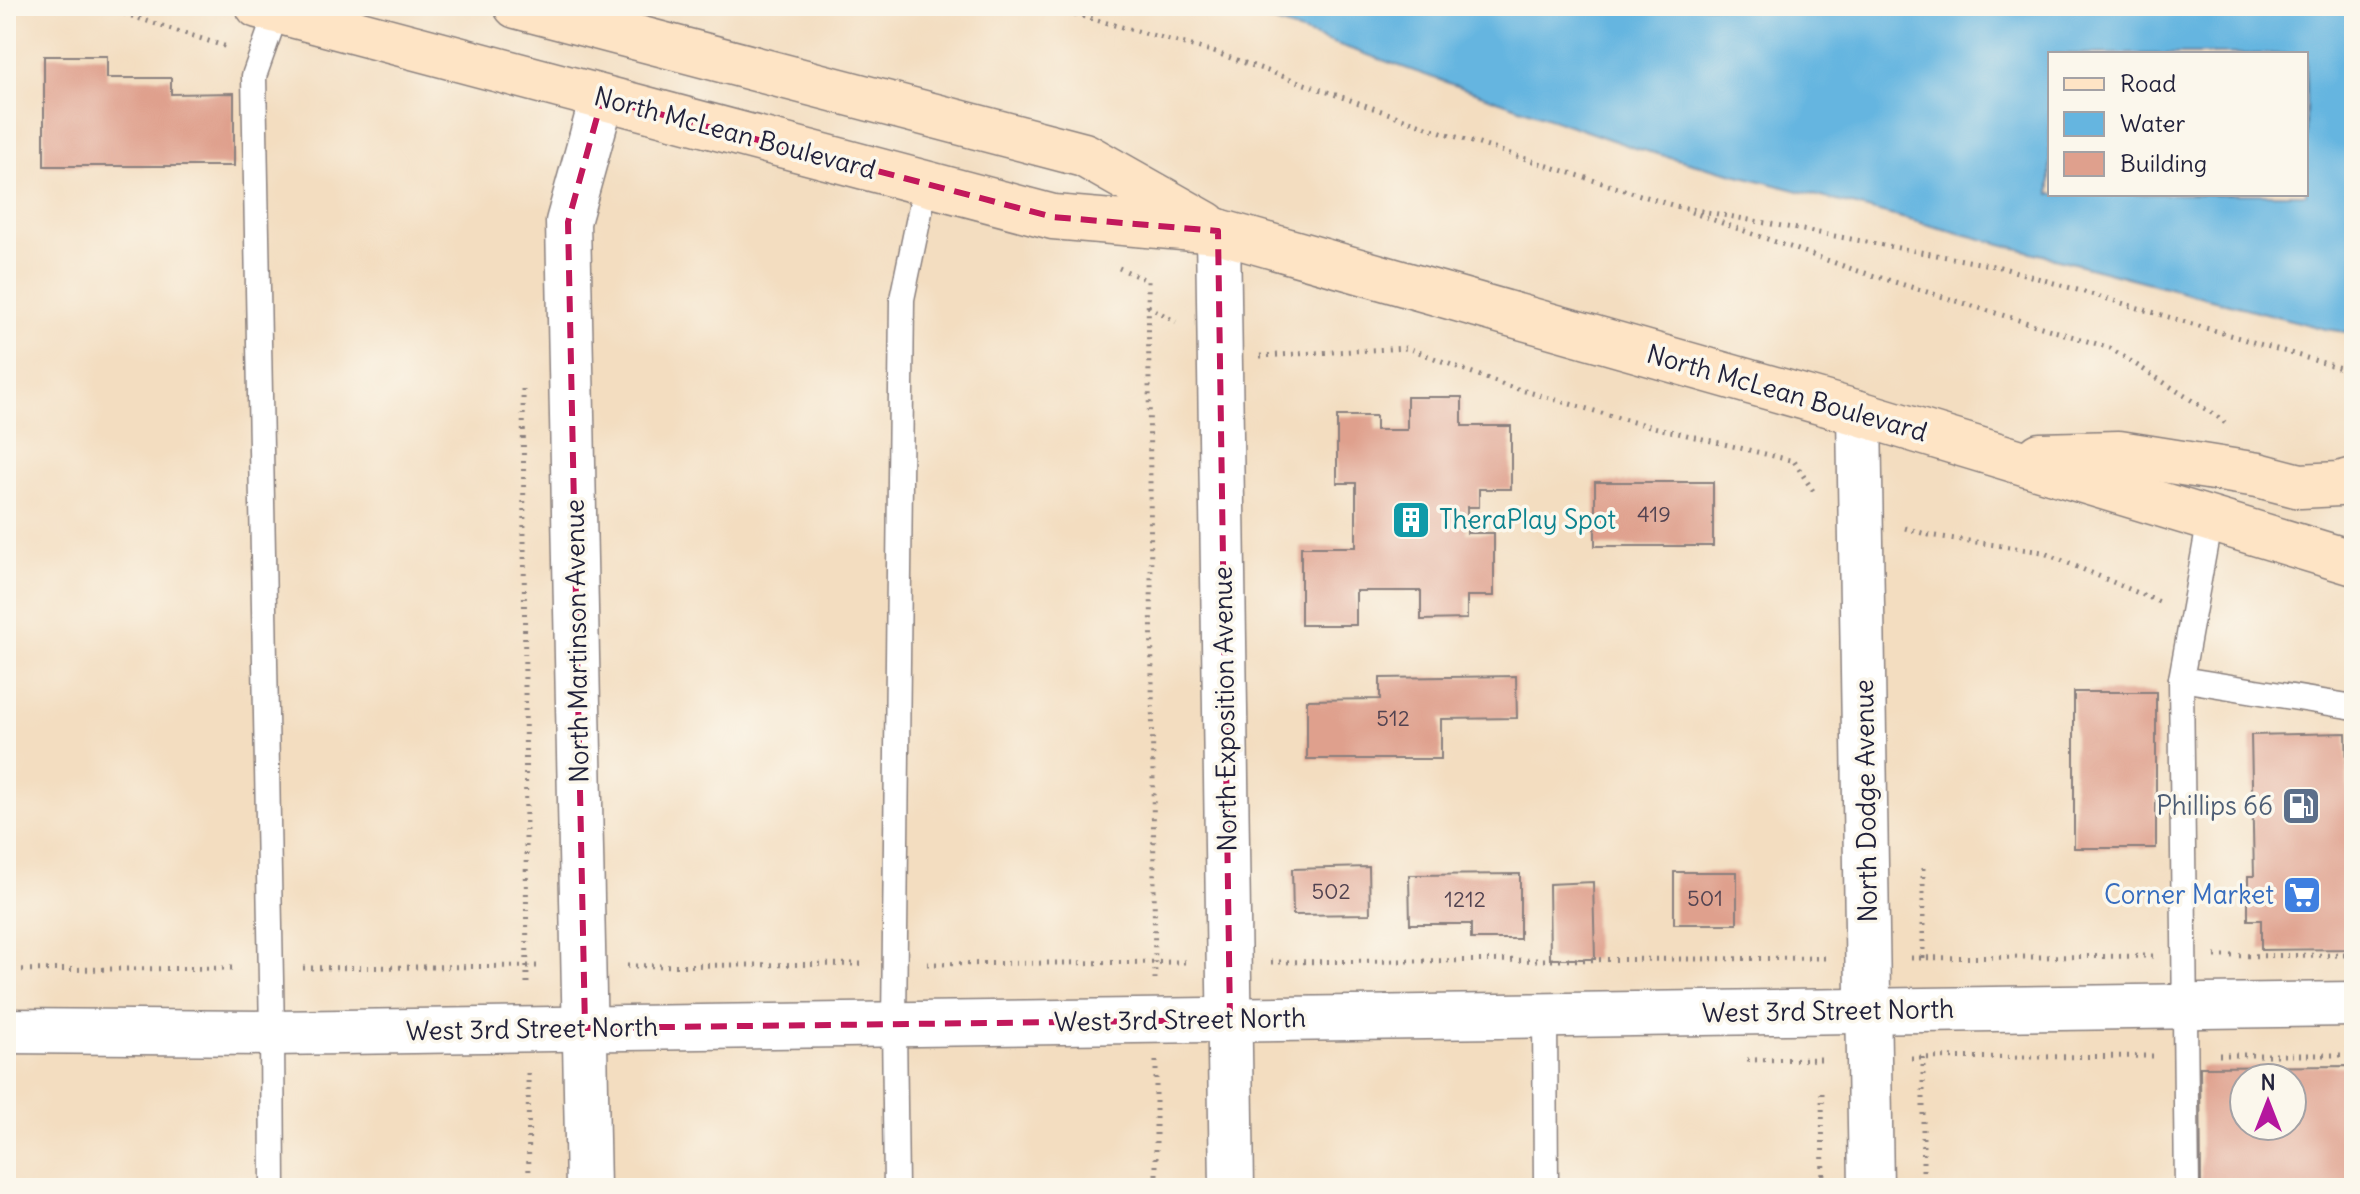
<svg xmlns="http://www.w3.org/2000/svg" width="2360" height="1194" viewBox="0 0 2360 1194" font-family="Delius,sans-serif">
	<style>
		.water { fill: #65b5e0; stroke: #446c8e; stroke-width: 2; fill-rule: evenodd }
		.building { fill: #dfa08d; fill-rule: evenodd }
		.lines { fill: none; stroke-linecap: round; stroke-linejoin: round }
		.lane-casing { stroke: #8a807e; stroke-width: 27 }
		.street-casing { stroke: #8a807e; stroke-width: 47 }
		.secondary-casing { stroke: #8a807e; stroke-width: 47 }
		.path { stroke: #8a807e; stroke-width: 5; stroke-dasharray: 2 6; stroke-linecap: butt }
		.lane { stroke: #fff; stroke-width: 24 }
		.street { stroke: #fff; stroke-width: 44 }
		.secondary { stroke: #fee4c5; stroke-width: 44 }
		.marked { fill: none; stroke: #c2185b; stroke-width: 6; stroke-dasharray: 16 10; stroke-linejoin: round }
		.labels { text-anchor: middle; stroke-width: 7; stroke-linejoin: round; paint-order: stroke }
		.number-label { font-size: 22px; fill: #514250 }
		.street-label { font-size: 26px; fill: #22223b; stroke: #fbf7ec }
		.culture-label { font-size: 26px; fill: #0d838f; stroke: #fbf7ec; text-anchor: start }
		.service-label { font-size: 26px; fill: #4e5e75; stroke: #fbf7ec; text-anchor: end }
		.shop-label { font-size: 26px; fill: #366cbe; stroke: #fbf7ec; text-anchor: end }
	</style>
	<rect width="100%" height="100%" fill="#fbf7ec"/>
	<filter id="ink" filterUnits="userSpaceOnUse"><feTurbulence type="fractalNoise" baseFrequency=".0125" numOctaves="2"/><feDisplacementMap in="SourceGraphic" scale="16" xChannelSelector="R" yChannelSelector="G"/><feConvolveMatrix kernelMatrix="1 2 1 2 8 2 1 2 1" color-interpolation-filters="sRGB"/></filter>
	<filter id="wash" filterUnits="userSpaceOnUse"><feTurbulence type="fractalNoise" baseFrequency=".006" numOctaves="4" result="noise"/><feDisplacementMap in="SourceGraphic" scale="32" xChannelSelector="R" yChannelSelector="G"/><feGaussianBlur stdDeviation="1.8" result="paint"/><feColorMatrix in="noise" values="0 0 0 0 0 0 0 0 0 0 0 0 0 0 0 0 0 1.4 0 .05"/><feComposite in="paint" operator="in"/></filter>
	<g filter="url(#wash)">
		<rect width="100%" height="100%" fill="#f3ddc0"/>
		<path class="water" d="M1227 6H2354V333L2325 329 1635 148ZM2050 54H2306V194H2050Z"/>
		<g id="blocks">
			<g class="building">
				<path d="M44 56H107V78H171V94L234 93V166H44Z"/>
				<path d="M1407 397H1462V426H1511V489H1479V507H1467V533H1494V596H1467V619L1421 620V591H1356V625H1301V547H1356V483H1337V416H1376V430H1407Z"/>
				<rect x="1595" y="482" width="118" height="64"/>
				<path d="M1516 676 1517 718 1441 719V759H1307V700L1380 699V678Z"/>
				<rect x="2074" y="692" width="82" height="156"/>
				<path d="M2346 733 2350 875H2354V949L2261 950V920H2248V876H2254L2251 735Z"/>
				<path d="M1369 867 1370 914 1293 915 1292 869Z"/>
				<rect x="1674" y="872" width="63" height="52"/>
				<path d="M1520 874V939H1471V924H1410L1409 875Z"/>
				<path d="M1593 882 1595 959H1550L1549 884Z"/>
				<path d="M2354 1066V1188H2201L2200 1067ZM2244 1078H2292V1126H2244Z"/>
			</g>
		</g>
	</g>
	<g filter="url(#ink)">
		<use href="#blocks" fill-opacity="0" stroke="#8a807e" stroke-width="2"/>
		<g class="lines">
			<g class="lane-casing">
				<g id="lane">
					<path d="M2181 679 2354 707"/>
					<path d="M1545 1015 1546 1188"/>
					<path d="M273 1188 272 1033 254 76 277 11"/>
					<path d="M896 1188 894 1024 902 299 926 183"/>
					<path d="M2187 1188 2181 679 2210 519"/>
				</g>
			</g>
			<g class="street-casing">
				<g id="street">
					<path d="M1218 231 1232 1188"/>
					<path d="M1859 413 1871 1188"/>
					<path d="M6 1031 272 1033 2354 1004"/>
					<path d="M588 1188 568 222 602 99"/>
				</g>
			</g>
			<g class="secondary-casing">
				<g id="secondary">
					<path d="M258 6 1053 217 1218 231 1859 413 2354 563"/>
					<path d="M516 6 1084 155 1206 224"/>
					<path d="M2040 455 2119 453 2258 475 2300 486 2339 484 2354 480"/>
				</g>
			</g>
			<g class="path">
				<path d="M101 6 230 48"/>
				<path d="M1044 6 1211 51 1444 133 1675 206 2000 267 2354 372"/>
				<path d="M1691 212 1852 269 2110 348 2221 419 2228 426"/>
				<path d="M1119 268 1148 281 1155 979"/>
				<path d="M1148 306 1176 322"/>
				<path d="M1260 356 1408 348 1504 385 1633 422 1794 461 1815 494"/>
				<path d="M523 389 527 987"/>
				<path d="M1905 528 1929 535 2042 552 2162 603"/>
				<path d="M1923 868V959"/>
				<path d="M2215 956 2354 955"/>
				<path d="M1911 958 2153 956"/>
				<path d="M1271 962 1825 958"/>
				<path d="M927 964 1185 962"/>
				<path d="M627 966 861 964"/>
				<path d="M303 968 541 966"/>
				<path d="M6 970 237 968"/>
				<path d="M2219 1055H2354"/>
				<path d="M1923 1057V1188"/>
				<path d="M1911 1058 2153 1056"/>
				<path d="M1747 1060 1825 1059"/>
				<path d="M1156 1061V1188"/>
				<path d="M528 1073 529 1188"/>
				<path d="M1822 1093 1823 1188"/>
			</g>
			<use href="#lane" class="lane"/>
			<use href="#street" class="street"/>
			<use href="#secondary" class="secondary"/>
		</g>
	</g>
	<path class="marked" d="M602 99 1053 217 1218 231 1230 1020 585 1028 568 222Z"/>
	<defs>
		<g id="building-square" transform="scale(2)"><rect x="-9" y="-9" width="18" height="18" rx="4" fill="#0f9aa8" stroke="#fbf7ec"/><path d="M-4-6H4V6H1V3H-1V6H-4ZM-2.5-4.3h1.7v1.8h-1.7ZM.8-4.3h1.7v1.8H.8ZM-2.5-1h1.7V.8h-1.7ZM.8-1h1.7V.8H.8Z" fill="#fff"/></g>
		<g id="fuel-square" transform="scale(2)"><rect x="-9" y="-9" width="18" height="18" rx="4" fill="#5c6f8a" stroke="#fbf7ec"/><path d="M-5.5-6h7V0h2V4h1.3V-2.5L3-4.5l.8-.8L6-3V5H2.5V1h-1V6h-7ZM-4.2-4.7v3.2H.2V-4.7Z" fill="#fff"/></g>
		<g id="supermarket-square" transform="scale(2)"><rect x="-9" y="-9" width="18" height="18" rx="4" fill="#3f7fe0" stroke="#fbf7ec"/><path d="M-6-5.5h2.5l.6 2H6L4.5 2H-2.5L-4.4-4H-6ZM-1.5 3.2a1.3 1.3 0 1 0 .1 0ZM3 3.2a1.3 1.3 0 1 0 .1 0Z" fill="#fff"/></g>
	</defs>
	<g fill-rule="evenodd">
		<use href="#building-square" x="1411" y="520"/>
		<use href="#fuel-square" x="2301" y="806"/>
		<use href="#supermarket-square" x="2302" y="895"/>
	</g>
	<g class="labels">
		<g class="number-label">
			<text x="1654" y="522">419</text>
			<text x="1393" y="726">512</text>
			<text x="1331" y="899">502</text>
			<text x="1705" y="906">501</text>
			<text x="1465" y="907">1212</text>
		</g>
		<g class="street-label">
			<text transform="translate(735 133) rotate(15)" y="9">North McLean Boulevard</text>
			<text transform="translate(1787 393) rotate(16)" y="9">North McLean Boulevard</text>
			<text transform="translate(577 641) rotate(-91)" y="9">North Martinson Avenue</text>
			<text transform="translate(1225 709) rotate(-91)" y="9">North Exposition Avenue</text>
			<text transform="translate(1866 801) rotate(-91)" y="9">North Dodge Avenue</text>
			<text transform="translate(1828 1011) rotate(-1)" y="9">West 3rd Street North</text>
			<text transform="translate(1180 1020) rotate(-1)" y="9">West 3rd Street North</text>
			<text transform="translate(532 1029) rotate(-1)" y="9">West 3rd Street North</text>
		</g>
		<g class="culture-label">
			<text x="1439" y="529">TheraPlay Spot</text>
		</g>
		<g class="service-label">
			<text x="2273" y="815">Phillips 66</text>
		</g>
		<g class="shop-label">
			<text x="2274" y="904">Corner Market</text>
		</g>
	</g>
	<rect width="2360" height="1194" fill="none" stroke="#fbf7ec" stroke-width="32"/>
	<rect x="2048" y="52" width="260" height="144" fill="#fbf7ec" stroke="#a4a2a5" stroke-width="2"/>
	<rect x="2064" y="78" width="40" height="12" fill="#fee4c5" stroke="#a4a2a5" stroke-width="2"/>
	<text x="2120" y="92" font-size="24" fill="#22223b">Road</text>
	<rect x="2064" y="112" width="40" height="24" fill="#65b5e0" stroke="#a4a2a5" stroke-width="2"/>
	<text x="2120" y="132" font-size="24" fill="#22223b">Water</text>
	<rect x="2064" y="152" width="40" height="24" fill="#dfa08d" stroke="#a4a2a5" stroke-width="2"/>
	<text x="2120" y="172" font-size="24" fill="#22223b">Building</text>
	<g transform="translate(2268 1102)"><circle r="38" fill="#fbf7ec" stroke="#a4a2a5" stroke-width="2"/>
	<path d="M0-6L14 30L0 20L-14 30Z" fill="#b5179e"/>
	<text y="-12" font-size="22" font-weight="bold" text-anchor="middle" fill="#22223b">N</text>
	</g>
</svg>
